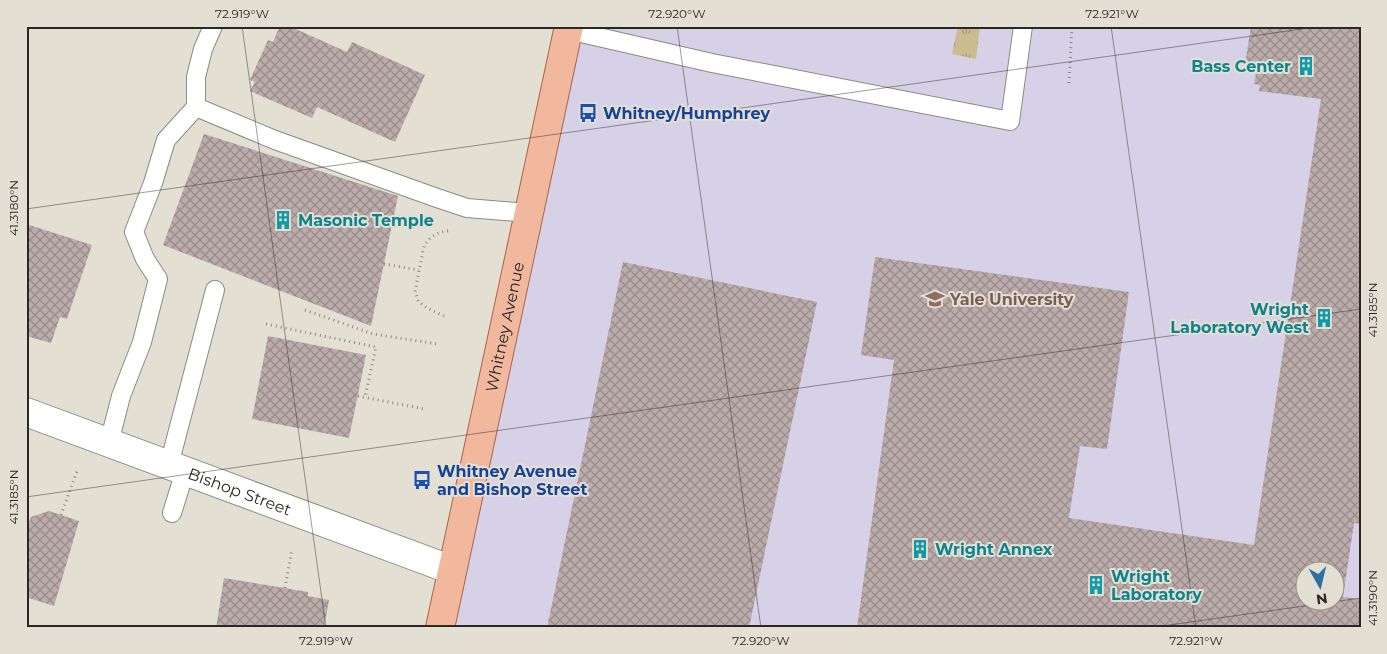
<svg xmlns="http://www.w3.org/2000/svg" width="1387" height="654" viewBox="0 0 1387 654" font-family="Montserrat,sans-serif">
	<style>
		.education { fill: #d7d1e7; fill-rule: evenodd }
		.grass { fill: url(#grass-tufts) }
		.building { fill: url(#building-cross-hatch); fill-rule: evenodd }
		.lines { fill: none; stroke-linecap: round; stroke-linejoin: round }
		.service-casing { stroke: #8d8a7f; stroke-width: 20 }
		.minor-casing { stroke: #8d8a7f; stroke-width: 30 }
		.primary-casing { stroke: #a66649; stroke-width: 30 }
		.path { stroke: #8c8a81; stroke-width: 3; stroke-dasharray: 1 4; stroke-linecap: butt }
		.service { stroke: #fff; stroke-width: 18 }
		.minor { stroke: #fff; stroke-width: 28 }
		.primary { stroke: #f2b89e; stroke-width: 28 }
		.ticks { fill: none; stroke: #292823; stroke-width: 1; stroke-opacity: 0.45 }
		.labels { text-anchor: middle; stroke-width: 4; stroke-linejoin: round; paint-order: stroke }
		.culture-label { font-size: 16px; font-weight: bold; fill: #0d838f; stroke: #e3dfd3; text-anchor: start }
		.transit-label { font-size: 16px; font-weight: bold; fill: #164399; stroke: #e3dfd3; text-anchor: start }
		.education-label { font-size: 16px; font-weight: bold; fill: #785e54; stroke: #e3dfd3; text-anchor: start }
		.street-label { font-size: 16px; fill: #292823; stroke: #e3dfd3 }
		.neatline { fill: none; stroke: #292823; stroke-width: 2 }
		.ticks-label { font-size: 12px; text-anchor: middle; fill: #292823 }
	</style>
	<defs>
		<pattern id="grass-tufts" width="24" height="20" patternUnits="userSpaceOnUse" patternTransform="scale(1.25)"><rect width="24" height="20" fill="#cabc8e"/><path d="M3 7l-1-3M5 7V3M7 7l1-3M15 17l-1-3M17 17v-4M19 17l1-3" fill="none" stroke="#a49974"/></pattern>
		<pattern id="building-cross-hatch" width="8" height="8" patternUnits="userSpaceOnUse" patternTransform="scale(1.25)"><rect width="8" height="8" fill="#bbacab"/><path d="M0 0l8 8M0 8l8-8" fill="none" stroke="#988c8b"/></pattern>
	</defs>
	<rect width="100%" height="100%" fill="#e3dfd3"/>
	<path class="education" d="M567 26H1361V628H441ZM1304 572H1334V602H1304Z"/>
	<path class="grass" d="M958 26H980L976 59 952 54Z"/>
	<g class="building">
		<path d="M280 26H289L347 52 352 42 425 75 395 142 317 107 312 118 250 91 255 82 250 80 268 40 273 42Z"/>
		<path d="M1251 26H1361V524L1354 523 1343 597 1361 599V628H857L894 360 861 355 875 257 1129 292 1107 449 1080 446 1069 518 1254 545 1321 99 1259 91 1260 85 1254 84 1257 67 1245 65ZM1304 572H1334V602H1304Z"/>
		<path d="M204 134 398 196 371 326 163 245Z"/>
		<path d="M26 224 92 245 67 319 60 317 51 343 26 336Z"/>
		<path d="M623 262 817 302 749 628H547Z"/>
		<path d="M268 336 366 355 349 438 252 419Z"/>
		<path d="M49 511 79 521 54 606 26 597V532L31 517Z"/>
		<path d="M224 578 308 592V596L329 600 324 628H216Z"/>
	</g>
	<g class="lines">
		<g class="service-casing">
			<g id="service">
				<path d="M213 26 203 49 196 77V107L275 140 437 198 467 208 529 213"/>
				<path d="M568 30 712 63 1010 121 1023 26"/>
				<path d="M109 443 121 396 142 342 158 279 145 259 134 232 153 183 166 140 196 107"/>
				<path d="M169 465 215 290"/>
				<path d="M172 513 185 471"/>
			</g>
		</g>
		<g class="minor-casing">
			<g id="minor">
				<path id="s1" d="M26 412 452 570"/>
			</g>
		</g>
		<g class="primary-casing">
			<g id="primary">
				<path id="s2" d="M440 628 569 26"/>
			</g>
		</g>
		<g class="path">
			<path d="M1069 83 1072 26"/>
			<path d="M384 264 419 270"/>
			<path d="M305 310 373 334 438 344"/>
			<path d="M444 316 427 308 419 302 415 292 424 246C430 236 438 232 449 231"/>
			<path d="M266 324 376 347 365 397"/>
			<path d="M358 396 424 409"/>
			<path d="M61 515 77 471"/>
			<path d="M285 588 292 549"/>
		</g>
		<use href="#service" class="service"/>
		<use href="#minor" class="minor"/>
		<use href="#primary" class="primary"/>
	</g>
	<path class="ticks" d="M242 26 326 628M677 26 761 628M1111 26 1196 628M26 209 1323 26M26 497 1361 309M1148 628 1361 598"/>
	<defs>
		<g id="building-bare" transform="scale(1.5)"><path d="M-4-6H4V6H1V3H-1V6H-4ZM-2.5-4.3h1.7v1.8h-1.7ZM.8-4.3h1.7v1.8H.8ZM-2.5-1h1.7V.8h-1.7ZM.8-1h1.7V.8H.8Z" fill="#0f9aa8" stroke="#e3dfd3" stroke-width="2.5" paint-order="stroke"/></g>
		<g id="bus-bare" transform="scale(1.5)"><path d="M-5-6H5V4H4V6H2V4H-2V6H-4V4H-5ZM-3.5-4V0h7V-4ZM-3.5 1.2v1.5H-2V1.2ZM2 1.2v1.5H3.5V1.2Z" fill="#1a4fb4" stroke="#e3dfd3" stroke-width="2.5" paint-order="stroke"/></g>
		<g id="university-bare" transform="scale(1.5)"><path d="M0-5L7-2L0 1L-7-2ZM-4 1L0 2.5L4 1V4Q0 6-4 4Z" fill="#8d6e63" stroke="#e3dfd3" stroke-width="2.5" paint-order="stroke"/></g>
	</defs>
	<g fill-rule="evenodd">
		<use href="#building-bare" x="1306" y="66"/>
		<use href="#bus-bare" x="588" y="113"/>
		<use href="#building-bare" x="283" y="220"/>
		<use href="#university-bare" x="935" y="299"/>
		<use href="#building-bare" x="1324" y="318"/>
		<use href="#bus-bare" x="422" y="480"/>
		<use href="#building-bare" x="920" y="549"/>
		<use href="#building-bare" x="1096" y="585"/>
	</g>
	<g class="labels">
		<g class="culture-label">
			<text x="1291" y="72" text-anchor="end">Bass Center</text>
			<text x="298" y="226">Masonic Temple</text>
			<text x="1309" y="315" text-anchor="end">Wright<tspan x="1309" dy="18">Laboratory West</tspan></text>
			<text x="935" y="555">Wright Annex</text>
			<text x="1111" y="582">Wright<tspan x="1111" dy="18">Laboratory</tspan></text>
		</g>
		<g class="transit-label">
			<text x="603" y="119">Whitney/Humphrey</text>
			<text x="437" y="477">Whitney Avenue<tspan x="437" dy="18">and Bishop Street</tspan></text>
		</g>
		<g class="education-label">
			<text x="950" y="305">Yale University</text>
		</g>
		<g class="street-label">
			<text dy="6" stroke="none"><textPath href="#s2" startOffset="308">Whitney Avenue</textPath></text>
			<text dy="6" stroke="none"><textPath href="#s1" startOffset="228">Bishop Street</textPath></text>
		</g>
	</g>
	<rect width="1387" height="654" fill="none" stroke="#e3dfd3" stroke-width="55"/>
	<g transform="translate(1320 586) rotate(172)"><circle r="24" fill="#e3dfd3" stroke="#99968d"/>
	<path d="M0-4L9 19L0 12L-9 19Z" fill="#2a70a5"/>
	<text y="-8" font-size="14" font-weight="bold" text-anchor="middle" fill="#292823">N</text>
	</g>
	<rect x="28" y="28" width="1332" height="598" class="neatline"/>
	<g class="ticks-label">
		<text x="242" y="18">72.919°W</text>
		<text x="677" y="18">72.920°W</text>
		<text x="1112" y="18">72.921°W</text>
		<text transform="translate(14 208) rotate(-90)" y="4">41.3180°N</text>
		<text transform="translate(1373 310) rotate(-90)" y="4">41.3185°N</text>
		<text transform="translate(14 497) rotate(-90)" y="4">41.3185°N</text>
		<text transform="translate(1373 598) rotate(-90)" y="4">41.3190°N</text>
		<text x="326" y="645">72.919°W</text>
		<text x="761" y="645">72.920°W</text>
		<text x="1196" y="645">72.921°W</text>
	</g>
</svg>
